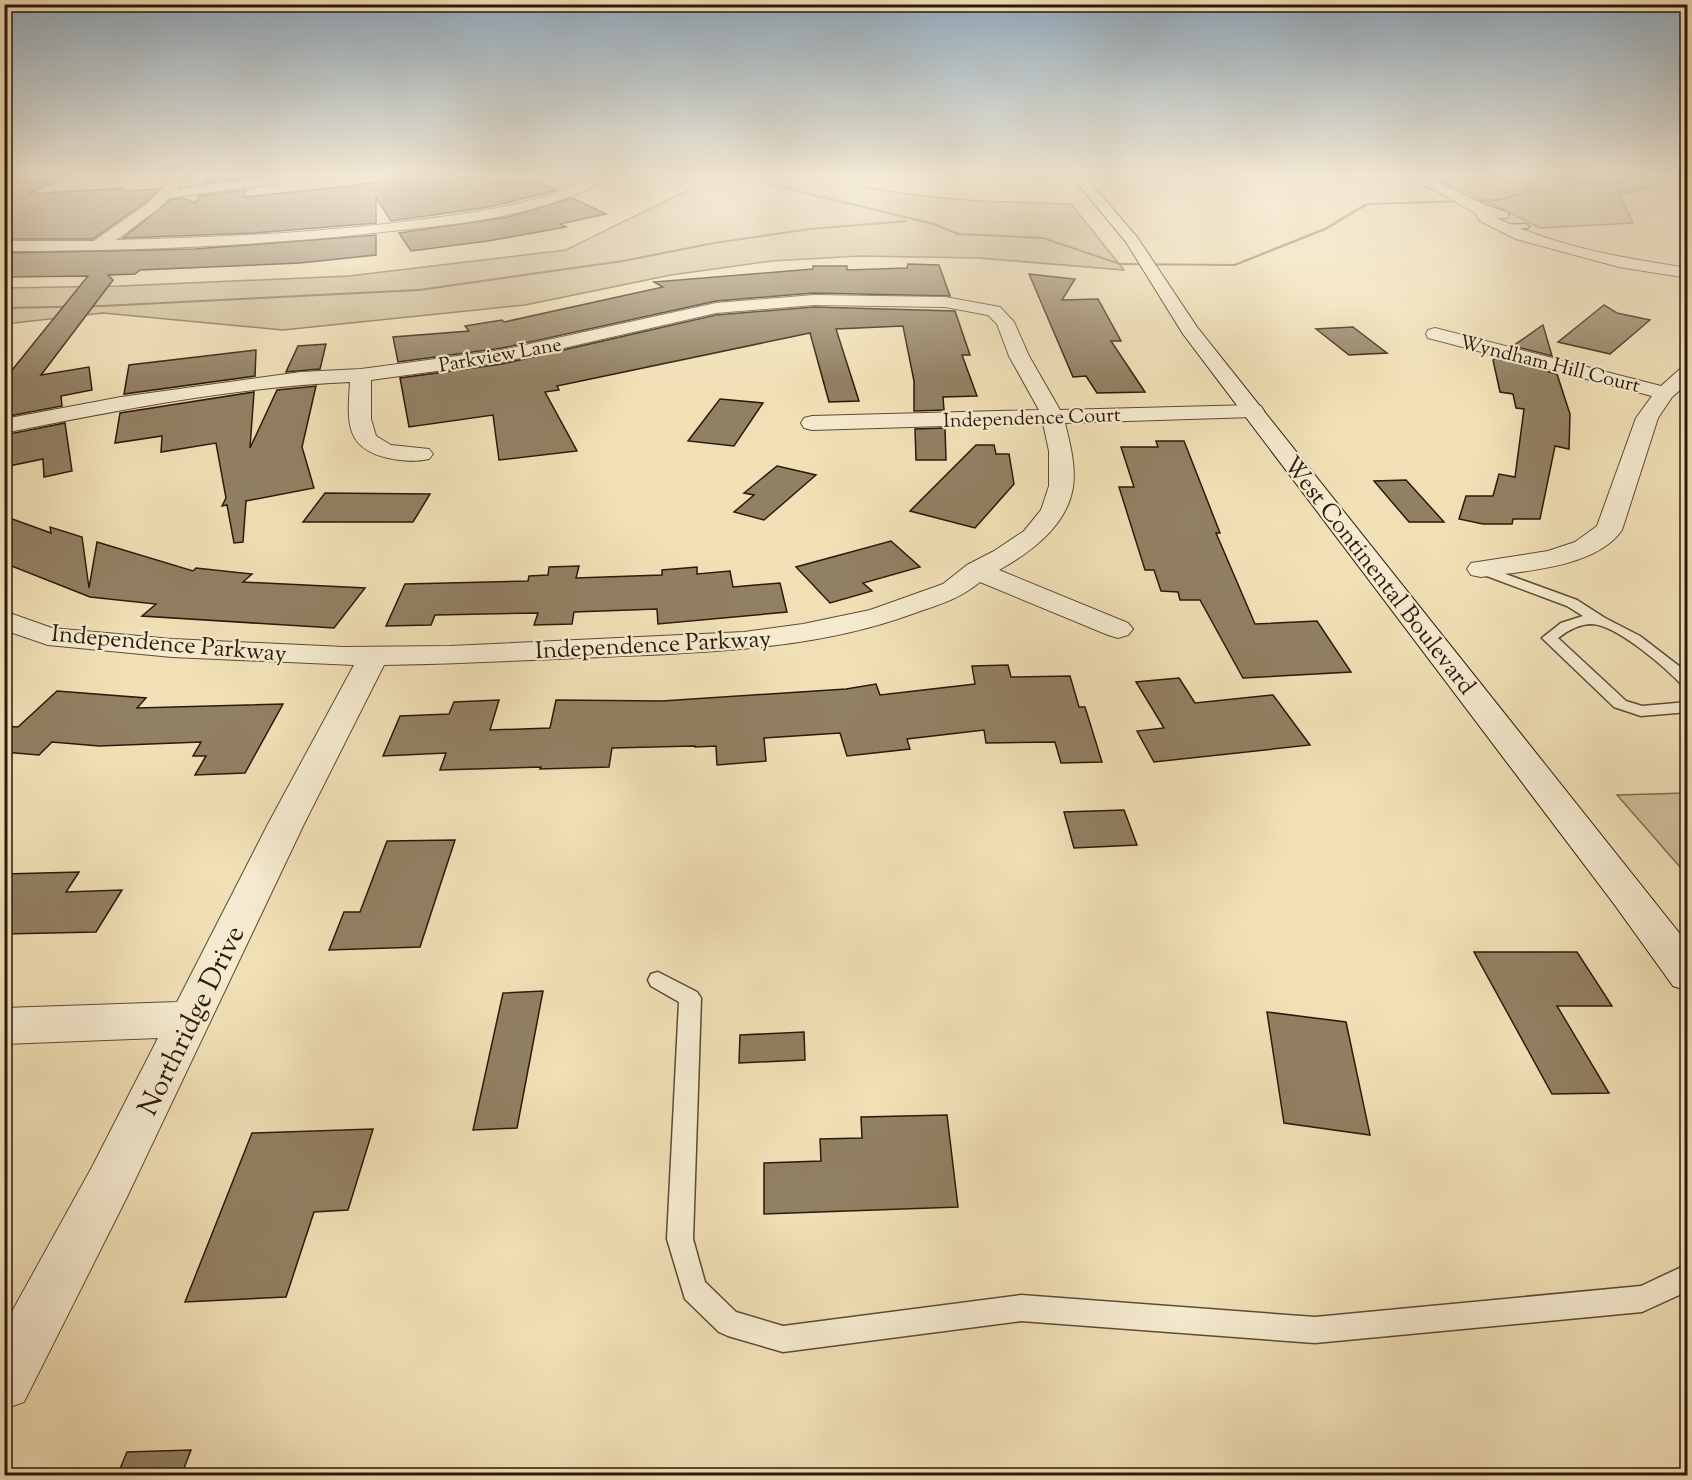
<svg xmlns="http://www.w3.org/2000/svg" width="1692" height="1480" viewBox="0 0 1692 1480" font-family="'Sorts Mill Goudy',serif">
	<style>
		.green { fill: #cfbe99; stroke: #7d6c52; stroke-width: 1.5 }
		.lines { fill: none; stroke-linecap: round; stroke-linejoin: round }
		.stream { fill: #7a684e; fill-rule: evenodd }
		.building { fill: #928063; stroke: #2b190a; stroke-width: 1.5 }
		.lane-casing { stroke: #5c4b35; stroke-width: 3 }
		.street-casing { stroke: #5c4b35; stroke-width: 2 }
		.secondary-casing { stroke: #2b190a; stroke-width: 2 }
		.lane { fill: #f6ebd0; fill-rule: evenodd }
		.street { fill: #f6ebd0; fill-rule: evenodd }
		.secondary { fill: #f6ebd0; fill-rule: evenodd }
		.labels { text-anchor: middle; stroke-width: 4.5; stroke-linejoin: round; paint-order: stroke }
		.far-street-label { font-size: 20px; fill: #2b190a; stroke: #f6ebd0 }
		.street-label { font-size: 24px; fill: #2b190a; stroke: #f6ebd0 }
		.near-street-label { font-size: 28px; fill: #2b190a; stroke: #f6ebd0 }
	</style>
	<rect width="100%" height="100%" fill="#f1e0b6"/>
	<filter id="stains"><feTurbulence type="fractalNoise" baseFrequency=".00333" numOctaves="4"/><feColorMatrix values="0 0 0 0 .2 0 0 0 0 .09 0 0 0 0 .02 0 0 0 .5 -.17"/></filter>
	<radialGradient id="worn" r=".72"><stop offset=".6" stop-color="#630" stop-opacity="0"/><stop offset="1" stop-color="#630" stop-opacity=".3"/></radialGradient>
	<g class="green">
		<path d="M722 173H785L913 195 977 201 1071 204 1124 270 978 258 860 256 772 261 671 275 525 305 283 330 103 313 5 324 4 288 120 286 349 276 566 250Z"/>
		<path d="M1467 173H1688L1687 178 1619 195 1633 223 1540 228 1476 196 1428 177Z"/>
		<path d="M1687 793H1688L1687 875 1617 795Z"/>
	</g>
	<g class="lines">
		<g class="stream">
			<path d="M712 173 739 176 934 223 959 233 1043 237 1120 263 1234 264 1324 228 1366 203 1499 199 1536 188 1529 180C1555 170 1582 184 1610 182 1621 181 1631 173 1642 173 1631 179 1618 184 1605 184 1581 185 1558 175 1533 181L1539 189 1499 201 1368 205 1326 230 1235 266 1120 265 1043 239 958 235 933 225 739 178Z"/>
			<path d="M906 220 907 222 810 230 714 244 623 262 419 291 102 307 4 309V307L102 305 419 289 623 260 714 242 810 228Z"/>
		</g>
	</g>
	<g class="building">
		<path d="M4 173H75L27 194 124 188 121 191 159 189 147 201 93 239H4Z"/>
		<path d="M207 173H250L249 177 204 183Z"/>
		<path d="M398 173H422L510 182 535 181 556 190 489 207 391 221 376 197V223L253 233 123 238 170 200 184 198 196 203 199 196 246 190 244 197 350 186 375 182Z"/>
		<path d="M572 198 606 214 560 224 566 227 488 241 411 251 399 233 508 217Z"/>
		<path d="M376 235V255L300 263 140 270 135 274 108 275 113 280 41 375 89 367 92 390 61 396 62 406 4 417V380L88 276 4 277V253L194 249Z"/>
		<path d="M908 264 939 265 950 296 814 293 716 301 502 348 398 362 393 337 469 331 465 326 502 320 504 322 663 287 654 282 813 269V266H847V270L907 268Z"/>
		<path d="M1029 274 1075 279 1062 300 1098 299 1121 341H1111L1145 392 1097 393 1086 376 1073 377Z"/>
		<path d="M1604 305 1617 313 1650 320 1610 354 1558 342Z"/>
		<path d="M814 307 955 311 970 355H962L977 396 943 397 944 410 914 411V381L903 326 836 329 859 401 829 402 810 333 557 386 559 390 545 392 577 451 499 460 493 415 409 427 400 378 502 364 716 315Z"/>
		<path d="M1543 325 1552 356 1513 346Z"/>
		<path d="M1353 327 1387 353 1349 355 1316 329Z"/>
		<path d="M326 344 320 369 286 372 298 346Z"/>
		<path d="M256 350 255 376 124 394 129 365Z"/>
		<path d="M1496 358 1557 374 1570 414 1569 449 1555 446 1540 519H1513L1512 524H1483L1459 519 1466 496H1493L1499 474 1515 477 1524 409 1516 408 1513 394 1500 392 1493 360Z"/>
		<path d="M316 386 302 447 314 488 246 501 243 542 234 543 227 505 222 506 226 498 216 443 161 452 162 436 115 443 120 413 254 392 250 448 277 390Z"/>
		<path d="M720 399 763 403 734 446 688 441Z"/>
		<path d="M65 423 72 471 44 477 43 459 4 467V435Z"/>
		<path d="M945 428 946 460H916L915 429Z"/>
		<path d="M1156 441H1184L1220 533H1216L1255 624 1317 621 1351 672 1243 678 1200 600H1180L1178 592 1161 591 1154 570H1145L1119 487H1134L1121 447H1158Z"/>
		<path d="M976 445H994L996 454H1009L1014 484 975 528 910 511Z"/>
		<path d="M777 466 816 475 764 520 734 512 754 495 744 493Z"/>
		<path d="M1406 480 1444 522H1409L1374 481Z"/>
		<path d="M325 493 430 494 413 522H303Z"/>
		<path d="M4 516 51 533 50 527 82 537 89 588 97 542 193 571 196 568 252 574 243 582 365 588 334 628 142 616 156 604 90 597 4 563Z"/>
		<path d="M891 541 920 567 863 583 872 591 830 603 796 567Z"/>
		<path d="M579 566 576 578 662 575V570L697 567V574L730 571 733 587 780 583 787 612 658 624 657 609 574 612 572 624 534 625 538 613 435 615 431 625 386 626 405 584 528 581 529 576 548 575 549 567Z"/>
		<path d="M1008 665 1011 677 1070 676 1079 707H1085L1102 762 1061 763 1055 742 986 743 984 730 907 739 910 749 847 756 840 733 764 738 766 761 717 765 716 746 695 747V746L612 748 609 767 540 769 541 767 440 770 446 753 383 756 400 716 449 714 454 702 499 700 490 730 550 728 556 700 662 701 846 689 876 684 880 695 975 684 972 666Z"/>
		<path d="M1179 678 1195 703 1273 695 1310 745 1154 762 1137 731 1164 728 1136 682Z"/>
		<path d="M57 691 146 698 137 708 283 704 245 773 195 775 206 756H193L201 742 99 746 52 742 39 755 4 752V726L18 727Z"/>
		<path d="M1124 810 1137 845 1074 848 1064 812Z"/>
		<path d="M455 840 420 947 329 950 344 912H360L387 841Z"/>
		<path d="M79 872 66 892 122 890 96 932 4 934V874Z"/>
		<path d="M1474 952H1577L1612 1006H1557L1609 1093 1552 1094Z"/>
		<path d="M543 991 517 1128 473 1130 503 993Z"/>
		<path d="M1267 1012 1346 1022 1370 1135 1284 1123Z"/>
		<path d="M804 1032 805 1060 739 1063 740 1035Z"/>
		<path d="M947 1115 958 1207 764 1214V1163L821 1161 820 1139 862 1138 861 1117Z"/>
		<path d="M373 1129 348 1210 314 1212 286 1297 185 1302 252 1133Z"/>
		<path d="M191 1450 181 1476H117L127 1452Z"/>
	</g>
	<g class="lines">
		<g class="lane-casing">
			<g id="lane">
				<path d="M1525 224 1529 226 1528 228 1499 229 1495 227 1499 225Z"/>
				<path d="M1481 565 1577 600 1605 618 1640 636 1688 673V688L1683 686C1666 668 1617 625 1592 624 1579 624 1567 631 1558 638L1626 701 1642 706 1688 702V712L1641 716 1614 707 1542 638 1561 623 1583 616 1567 606 1476 572 1474 569 1476 566Z"/>
				<path d="M658 972 697 992 701 998 693 1239 705 1282 736 1312 783 1326 1021 1295 1315 1317 1641 1286 1688 1264V1291L1642 1312 1315 1343 1021 1321 783 1352 728 1336 719 1332 685 1299 667 1239 679 1002 651 986 648 980 651 974Z"/>
			</g>
		</g>
		<g class="street-casing">
			<g id="street">
				<path d="M294 173H331L325 177 169 198 158 209 116 240C237 237 360 231 480 211 505 207 531 201 555 193 576 186 592 173 614 173 606 182 591 188 579 193 517 219 449 225 383 232 257 246 131 251 4 251V241H94L148 203 168 183 170 177 175 176 182 180 178 189Z"/>
				<path d="M1023 173H1036L1030 177Z"/>
				<path d="M1396 173C1438 173 1467 202 1507 212L1509 215 1507 218H1497C1556 247 1623 258 1688 268V278L1619 267 1516 239 1480 221 1475 213 1440 193Z"/>
				<path d="M814 295 945 297 1000 307 1014 322 1029 356 1060 410 1253 405 1261 406 1264 411 1261 416 1253 417 1065 423C1070 443 1076 466 1073 487 1067 526 1031 552 999 570L1128 623 1133 629 1128 635 1118 638 1108 635 980 582C959 599 941 604 915 613 815 650 708 652 602 657 529 660 457 664 384 665L304 824 126 1199 24 1402 4 1409V1326L92 1167 158 1038 4 1044V1008L177 1002 268 824 354 665 172 657 48 645 4 630V611L52 628 172 639 344 647 450 646 744 632 803 624 870 610 943 584 967 565 994 551 1024 531 1041 510 1049 486V451L1043 423 812 430 804 428 801 423 804 418 812 416 1039 410 1009 356 997 324 988 315 945 307 814 305 716 313 502 362 371 380V419L376 436 391 445 429 449 433 454 429 459C416 462 401 461 388 458 343 448 348 419 350 382 234 387 119 410 4 433V419L121 397 301 372 361 369 502 350 716 303Z"/>
				<path d="M1435 328 1661 386 1681 368 1688 366V383L1672 397 1658 418 1622 530C1596 568 1523 571 1481 577L1471 575 1467 569 1471 563 1548 551 1575 542 1597 526 1636 418 1652 396 1428 338 1426 334 1428 330Z"/>
			</g>
		</g>
		<g class="secondary-casing">
			<path id="secondary" d="M1069 173H1082L1137 237 1197 327 1688 944V991L1673 986 1614 904 1183 334 1126 242Z"/>
		</g>
		<use href="#lane" class="lane"/>
		<use href="#street" class="street"/>
		<use href="#secondary" class="secondary"/>
	</g>
	<linearGradient id="sky" x2="0" y2="1"><stop stop-color="#91aabd"/><stop offset="0.46" stop-color="#f9f1de"/><stop offset="1" stop-color="#f9f1de" stop-opacity="0"/></linearGradient>
	<rect width="1692" height="380" fill="url(#sky)"/>
	<g class="labels">
		<g class="far-street-label">
			<text transform="translate(500 354) rotate(-10)" y="7">Parkview Lane</text>
			<text transform="translate(1550 363) rotate(14)" y="7">Wyndham Hill Court</text>
			<text transform="translate(1032 417) rotate(-2)" y="7">Independence Court</text>
		</g>
		<g class="street-label">
			<text transform="translate(1380 575) rotate(52)" y="8">West Continental Boulevard</text>
			<text transform="translate(169 643) rotate(5)" y="8">Independence Parkway</text>
			<text transform="translate(653 644) rotate(-3)" y="8">Independence Parkway</text>
		</g>
		<g class="near-street-label">
			<text transform="translate(190 1020) rotate(-64)" y="10">Northridge Drive</text>
		</g>
	</g>
	<rect width="1692" height="1480" fill="none" stroke="#f1e0b6" stroke-width="24"/>
	<rect x="6" y="6" width="1680" height="1468" fill="none" stroke="#2b190a" stroke-width="3"/>
	<rect x="12" y="12" width="1668" height="1456" fill="none" stroke="#2b190a" stroke-width="1.5"/>
	<rect width="100%" height="100%" filter="url(#stains)"/>
	<rect width="100%" height="100%" fill="url(#worn)"/>
</svg>
